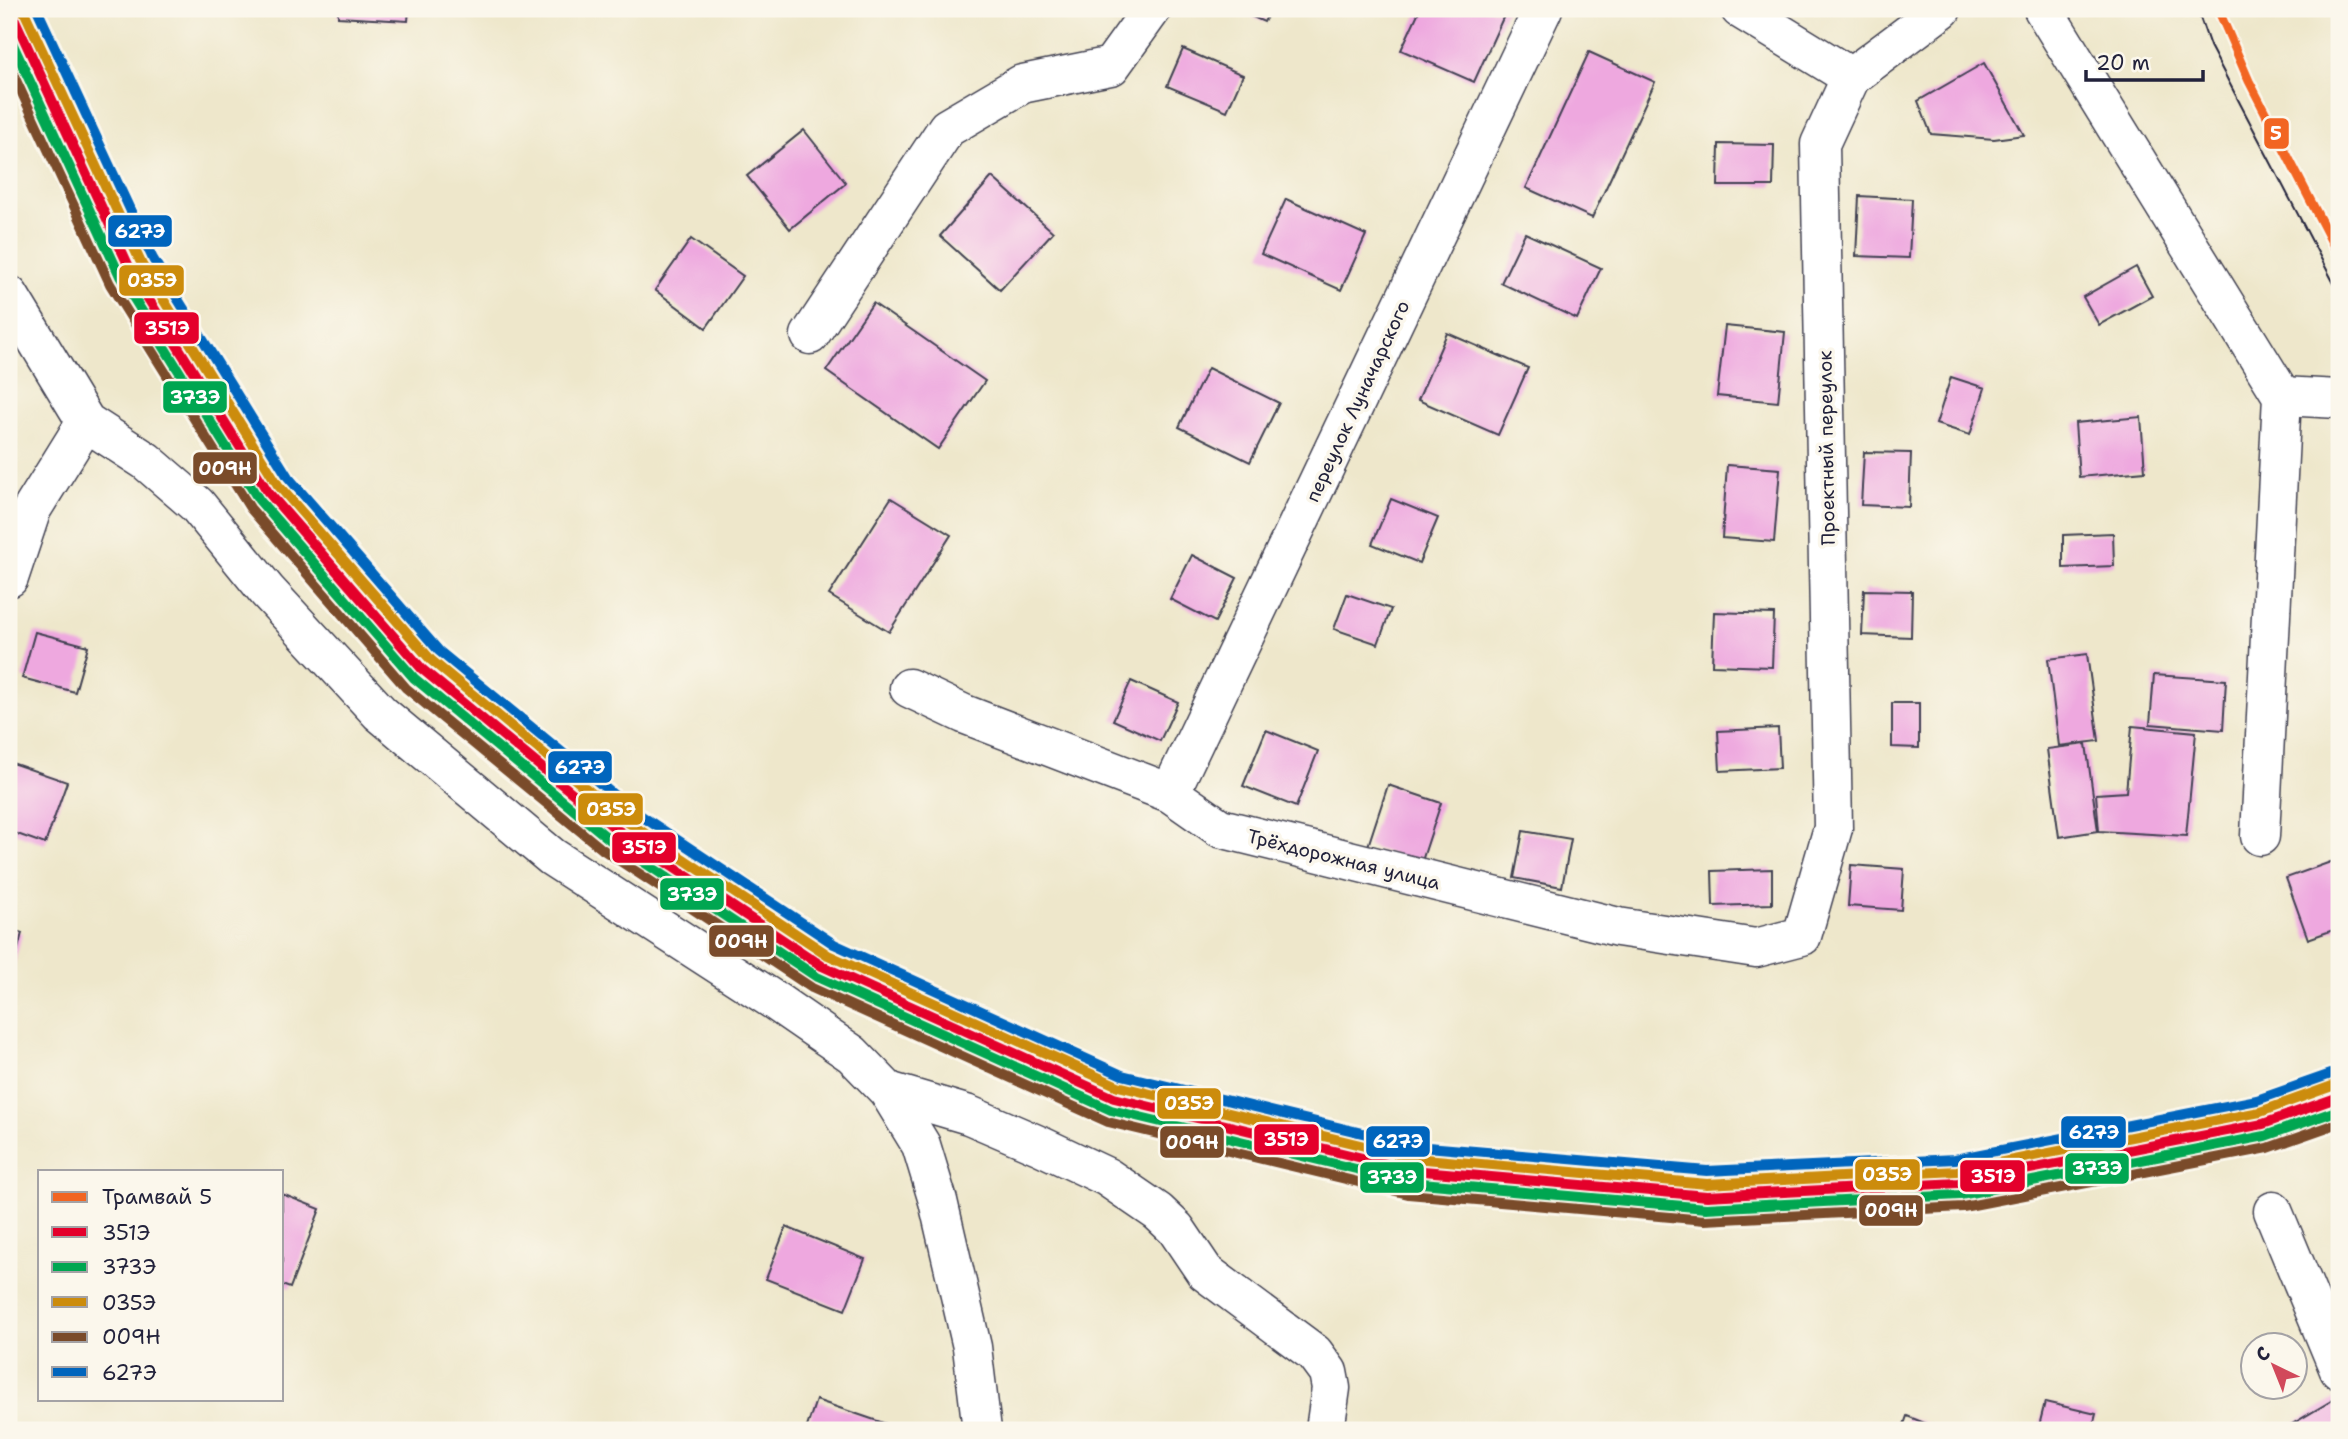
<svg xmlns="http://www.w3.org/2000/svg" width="2348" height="1439" viewBox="0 0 2348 1439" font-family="'Shantell Sans',sans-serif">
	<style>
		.building { fill: #eea8df }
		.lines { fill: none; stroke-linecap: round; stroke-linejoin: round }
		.minor-casing { stroke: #414051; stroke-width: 41 }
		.minor { stroke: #fff; stroke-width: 38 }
		.tram { stroke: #22223b; stroke-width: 2 }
		.rail-1-casing { stroke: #fbf7ec; stroke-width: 16 }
		.rail-2-casing { stroke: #fbf7ec; stroke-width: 16 }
		.rail-3-casing { stroke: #fbf7ec; stroke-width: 16 }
		.rail-4-casing { stroke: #fbf7ec; stroke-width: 16 }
		.rail-5-casing { stroke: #fbf7ec; stroke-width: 16 }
		.rail-1 { stroke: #e4002b; stroke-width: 10 }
		.rail-2 { stroke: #00a651; stroke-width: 10 }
		.rail-3 { stroke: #cc8c0c; stroke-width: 10 }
		.rail-4 { stroke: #7a4b2a; stroke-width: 10 }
		.rail-5 { stroke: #0065bd; stroke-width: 10 }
		.tram-1-casing { stroke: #fbf7ec; stroke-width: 14 }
		.tram-1 { stroke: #f26522; stroke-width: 9 }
		.labels { text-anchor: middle; stroke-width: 7; stroke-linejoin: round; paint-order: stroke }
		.street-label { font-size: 19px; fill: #22223b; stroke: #fbf7ec }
		.line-badge { stroke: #fbf7ec; stroke-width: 2.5 }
		.badge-label { font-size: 19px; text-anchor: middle; font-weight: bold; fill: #fff }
	</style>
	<rect width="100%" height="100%" fill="#fbf7ec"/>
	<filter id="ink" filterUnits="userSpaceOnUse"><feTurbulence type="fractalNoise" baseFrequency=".0143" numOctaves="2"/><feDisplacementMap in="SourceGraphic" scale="14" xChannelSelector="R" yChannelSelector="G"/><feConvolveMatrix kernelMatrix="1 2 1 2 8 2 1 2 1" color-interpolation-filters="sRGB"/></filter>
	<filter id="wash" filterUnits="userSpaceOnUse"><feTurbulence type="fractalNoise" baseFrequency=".00686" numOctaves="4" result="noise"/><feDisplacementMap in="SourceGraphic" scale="28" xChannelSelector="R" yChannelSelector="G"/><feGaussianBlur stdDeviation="1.57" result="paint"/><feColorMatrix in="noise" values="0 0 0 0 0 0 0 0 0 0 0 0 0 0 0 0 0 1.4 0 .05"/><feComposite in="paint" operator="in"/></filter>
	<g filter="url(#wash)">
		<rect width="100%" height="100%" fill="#eee7cb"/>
		<g id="blocks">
			<g class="building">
				<path d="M338 9H409L408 21 338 17Z"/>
				<path d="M1235 9H1271L1264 22Z"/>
				<path d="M1420 9H1507L1474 82 1401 50Z"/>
				<path d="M1183 49 1243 75 1227 111 1167 86Z"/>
				<path d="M1589 52 1655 82 1592 218 1526 188Z"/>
				<path d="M1984 63 2024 135 1994 139 1931 134 1918 101Z"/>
				<path d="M804 130 846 183 790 229 747 176Z"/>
				<path d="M1719 144 1774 145 1773 186H1718Z"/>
				<path d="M992 177 1053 232 1000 290 940 236Z"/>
				<path d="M1859 196 1912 199 1909 258 1856 256Z"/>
				<path d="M1286 199 1366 235 1341 290 1261 254Z"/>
				<path d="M1525 233 1601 268 1577 319 1501 283Z"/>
				<path d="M691 239 743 276 706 328 655 290Z"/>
				<path d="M2136 267 2152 296 2099 325 2083 297Z"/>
				<path d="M873 303 985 381 938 449 826 371Z"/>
				<path d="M1725 326 1785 332 1778 402 1717 396Z"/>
				<path d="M1447 333 1528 368 1498 435 1418 400Z"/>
				<path d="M1208 368 1279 403 1250 462 1179 427Z"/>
				<path d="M1951 377 1985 388 1970 435 1936 424Z"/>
				<path d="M2141 417 2145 471 2079 477 2075 423Z"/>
				<path d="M1864 452 1911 453 1909 507 1861 505Z"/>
				<path d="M1727 465 1780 469 1774 542 1722 538Z"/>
				<path d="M891 498 951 535 889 632 829 595Z"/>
				<path d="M1391 499 1438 518 1419 563 1372 544Z"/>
				<path d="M2113 533 2114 566 2063 568V535Z"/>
				<path d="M1192 555 1237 578 1215 622 1170 599Z"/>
				<path d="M1864 590 1912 591 1911 637 1862 635Z"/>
				<path d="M1347 594 1391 609 1378 644 1334 629Z"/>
				<path d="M1714 612 1774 614 1772 667 1712 665Z"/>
				<path d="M35 632 88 646 75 692 22 678Z"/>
				<path d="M2087 654 2099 741 2059 746 2048 659Z"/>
				<path d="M2154 675 2226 680 2223 730 2150 724Z"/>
				<path d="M1131 681 1178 702 1160 741 1113 720Z"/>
				<path d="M1892 703H1919V748L1892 747Z"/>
				<path d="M2132 726 2196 732 2186 836 2099 831 2096 794 2126 792Z"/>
				<path d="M1778 728 1780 768 1720 771 1718 731Z"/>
				<path d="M1266 730 1318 751 1296 807 1243 786Z"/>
				<path d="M2086 744 2098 831 2059 837 2047 749Z"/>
				<path d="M9 762 67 782 45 844 9 831Z"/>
				<path d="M1388 785 1441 803 1421 864 1368 846Z"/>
				<path d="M1523 831 1571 839 1562 887 1514 878Z"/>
				<path d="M2339 859V928L2308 939 2286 878Z"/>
				<path d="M1851 865 1904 869 1901 910 1848 906Z"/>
				<path d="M1772 869V904L1713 906 1712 871Z"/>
				<path d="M9 929 22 933 10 981H9Z"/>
				<path d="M282 1194 320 1209 290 1288 282 1285Z"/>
				<path d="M786 1227 865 1259 845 1310 766 1279Z"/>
				<path d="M2338 1397 2339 1430H2291L2289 1426Z"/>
				<path d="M816 1400 904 1430H806Z"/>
				<path d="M2045 1402 2096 1414 2092 1430H2038Z"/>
				<path d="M1907 1416 1942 1430H1902Z"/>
			</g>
		</g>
	</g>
	<g filter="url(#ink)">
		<use href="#blocks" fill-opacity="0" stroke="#414051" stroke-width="2"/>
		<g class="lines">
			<g class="minor-casing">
				<g id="minor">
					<path d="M1740 9 1851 77"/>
					<path d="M2043 9 2282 396 2260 836"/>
					<path d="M9 295 86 422 146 461 197 505 267 591 380 713 552 857 775 1001 852 1054 888 1091 921 1145 938 1201 972 1347 982 1430"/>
					<path d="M810 335 947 128 1022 84 1111 66 1152 9"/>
					<path d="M2282 396 2339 399"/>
					<path d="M9 578 32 509 86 422"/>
					<path d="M909 688 964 714 1170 793 1220 828 1618 927 1756 948 1802 936 1833 828 1820 144 1851 77 1942 9"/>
					<path d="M1170 793 1543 9"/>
					<path d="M888 1091 969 1115 1041 1146 1107 1177 1158 1212 1176 1229 1205 1272 1314 1353 1328 1372 1331 1388 1325 1430"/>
					<path d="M2273 1211 2339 1370"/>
				</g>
			</g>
			<use href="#minor" class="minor"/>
			<path class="tram" d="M2197 9 2210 46 2339 293"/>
			<g class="rail-1-casing">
				<path id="rail-1" d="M10 9 131 271 268 492 422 669 616 829 822 966 1114 1098 1412 1170 1707 1196 1958 1183 2263 1124 2339 1097"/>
			</g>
			<g class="rail-2-casing">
				<path id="rail-2" d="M9 36 120 276 259 500 414 678 609 839 817 977 1111 1110 1410 1182 1706 1208 1960 1195 2265 1136 2339 1110"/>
			</g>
			<g class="rail-3-casing">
				<path id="rail-3" d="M23 9 142 265 278 485 431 660 623 819 828 955 1118 1086 1414 1158 1707 1184 1957 1171 2260 1112 2335 1085"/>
			</g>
			<g class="rail-4-casing">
				<path id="rail-4" d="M9 65 110 284 250 508 406 688 602 849 812 988 1108 1122 1408 1194 1705 1220 1963 1207 2268 1148 2339 1123"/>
			</g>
			<g class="rail-5-casing">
				<path id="rail-5" d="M37 9 153 259 288 477 439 651 631 809 834 944 1122 1075 1416 1146 1707 1171 1955 1159 2257 1100 2331 1074"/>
			</g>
			<use href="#rail-1" class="rail-1"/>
			<use href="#rail-2" class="rail-2"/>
			<use href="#rail-3" class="rail-3"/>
			<use href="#rail-4" class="rail-4"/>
			<use href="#rail-5" class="rail-5"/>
			<g class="tram-1-casing">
				<path id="tram-1" d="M2218 9 2249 81 2339 256"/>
			</g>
			<use href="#tram-1" class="tram-1"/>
		</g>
	</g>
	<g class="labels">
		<g class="street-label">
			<text transform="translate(1357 401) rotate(-65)" y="7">переулок Луначарского</text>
			<text transform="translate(1826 448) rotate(-91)" y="7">Проектный переулок</text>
			<text transform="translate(1344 859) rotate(14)" y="7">Трёхдорожная улица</text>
		</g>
	</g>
	<g class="line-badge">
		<rect x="2263" y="117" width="27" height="33" rx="7" fill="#f26522"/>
		<rect x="107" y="214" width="66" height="34" rx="7" fill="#0065bd"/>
		<rect x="118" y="264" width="67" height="33" rx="7" fill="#cc8c0c"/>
		<rect x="133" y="311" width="67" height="34" rx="7" fill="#e4002b"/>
		<rect x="162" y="380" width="66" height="34" rx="7" fill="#00a651"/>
		<rect x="192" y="451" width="66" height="34" rx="7" fill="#7a4b2a"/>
		<rect x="547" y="750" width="66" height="34" rx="7" fill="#0065bd"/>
		<rect x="577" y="792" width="67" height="34" rx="7" fill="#cc8c0c"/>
		<rect x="611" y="831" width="66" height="33" rx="7" fill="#e4002b"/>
		<rect x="659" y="877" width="66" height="34" rx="7" fill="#00a651"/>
		<rect x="708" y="924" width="67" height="34" rx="7" fill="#7a4b2a"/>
		<rect x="1156" y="1087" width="66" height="33" rx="7" fill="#cc8c0c"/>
		<rect x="2060" y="1115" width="67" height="34" rx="7" fill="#0065bd"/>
		<rect x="1253" y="1123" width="67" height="33" rx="7" fill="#e4002b"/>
		<rect x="1365" y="1125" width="66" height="33" rx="7" fill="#0065bd"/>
		<rect x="1159" y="1125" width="66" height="34" rx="7" fill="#7a4b2a"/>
		<rect x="2064" y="1152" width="66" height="33" rx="7" fill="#00a651"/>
		<rect x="1854" y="1158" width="67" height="33" rx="7" fill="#cc8c0c"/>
		<rect x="1959" y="1159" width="67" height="34" rx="7" fill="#e4002b"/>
		<rect x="1359" y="1161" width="66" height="33" rx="7" fill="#00a651"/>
		<rect x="1858" y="1194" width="66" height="33" rx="7" fill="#7a4b2a"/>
	</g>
	<g class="badge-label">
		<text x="2276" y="140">5</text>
		<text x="140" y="238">627Э</text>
		<text x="152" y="287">035Э</text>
		<text x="167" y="335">351Э</text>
		<text x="195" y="404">373Э</text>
		<text x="225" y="475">009Н</text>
		<text x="580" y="774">627Э</text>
		<text x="611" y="816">035Э</text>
		<text x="644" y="854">351Э</text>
		<text x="692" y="901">373Э</text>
		<text x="741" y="948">009Н</text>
		<text x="1189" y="1110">035Э</text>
		<text x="2094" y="1139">627Э</text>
		<text x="1286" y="1146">351Э</text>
		<text x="1398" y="1148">627Э</text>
		<text x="1192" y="1149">009Н</text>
		<text x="2097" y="1175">373Э</text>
		<text x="1887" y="1181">035Э</text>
		<text x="1993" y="1183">351Э</text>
		<text x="1392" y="1184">373Э</text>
		<text x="1891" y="1217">009Н</text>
	</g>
	<rect width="2348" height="1439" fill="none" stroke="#fbf7ec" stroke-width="35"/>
	<rect x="38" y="1170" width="245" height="231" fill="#fbf7ec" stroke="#a4a2a5" stroke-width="2"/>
	<rect x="52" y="1192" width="35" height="10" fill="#f26522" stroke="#a4a2a5" stroke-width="2"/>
	<text x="102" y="1204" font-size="21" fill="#22223b">Трамвай 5</text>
	<rect x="52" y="1227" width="35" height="10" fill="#e4002b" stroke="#a4a2a5" stroke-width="2"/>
	<text x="102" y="1240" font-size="21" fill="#22223b">351Э</text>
	<rect x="52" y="1262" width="35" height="10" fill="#00a651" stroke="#a4a2a5" stroke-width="2"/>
	<text x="102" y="1274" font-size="21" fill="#22223b">373Э</text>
	<rect x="52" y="1297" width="35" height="10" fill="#cc8c0c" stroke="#a4a2a5" stroke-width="2"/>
	<text x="102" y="1310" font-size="21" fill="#22223b">035Э</text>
	<rect x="52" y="1332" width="35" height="10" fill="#7a4b2a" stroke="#a4a2a5" stroke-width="2"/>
	<text x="102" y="1344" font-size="21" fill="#22223b">009Н</text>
	<rect x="52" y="1367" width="35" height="10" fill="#0065bd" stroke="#a4a2a5" stroke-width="2"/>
	<text x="102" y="1380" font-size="21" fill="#22223b">627Э</text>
	<g transform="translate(2274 1366) rotate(317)"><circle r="33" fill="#fbf7ec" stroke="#a4a2a5" stroke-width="2"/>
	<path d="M0-5L12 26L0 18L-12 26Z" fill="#d1495b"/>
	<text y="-10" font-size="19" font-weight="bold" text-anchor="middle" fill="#22223b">С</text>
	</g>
	<path d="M2086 70v10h117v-10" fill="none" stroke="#22223b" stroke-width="3.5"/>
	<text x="2096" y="70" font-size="21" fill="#22223b" stroke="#fbf7ec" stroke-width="5" paint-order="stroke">20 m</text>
</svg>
